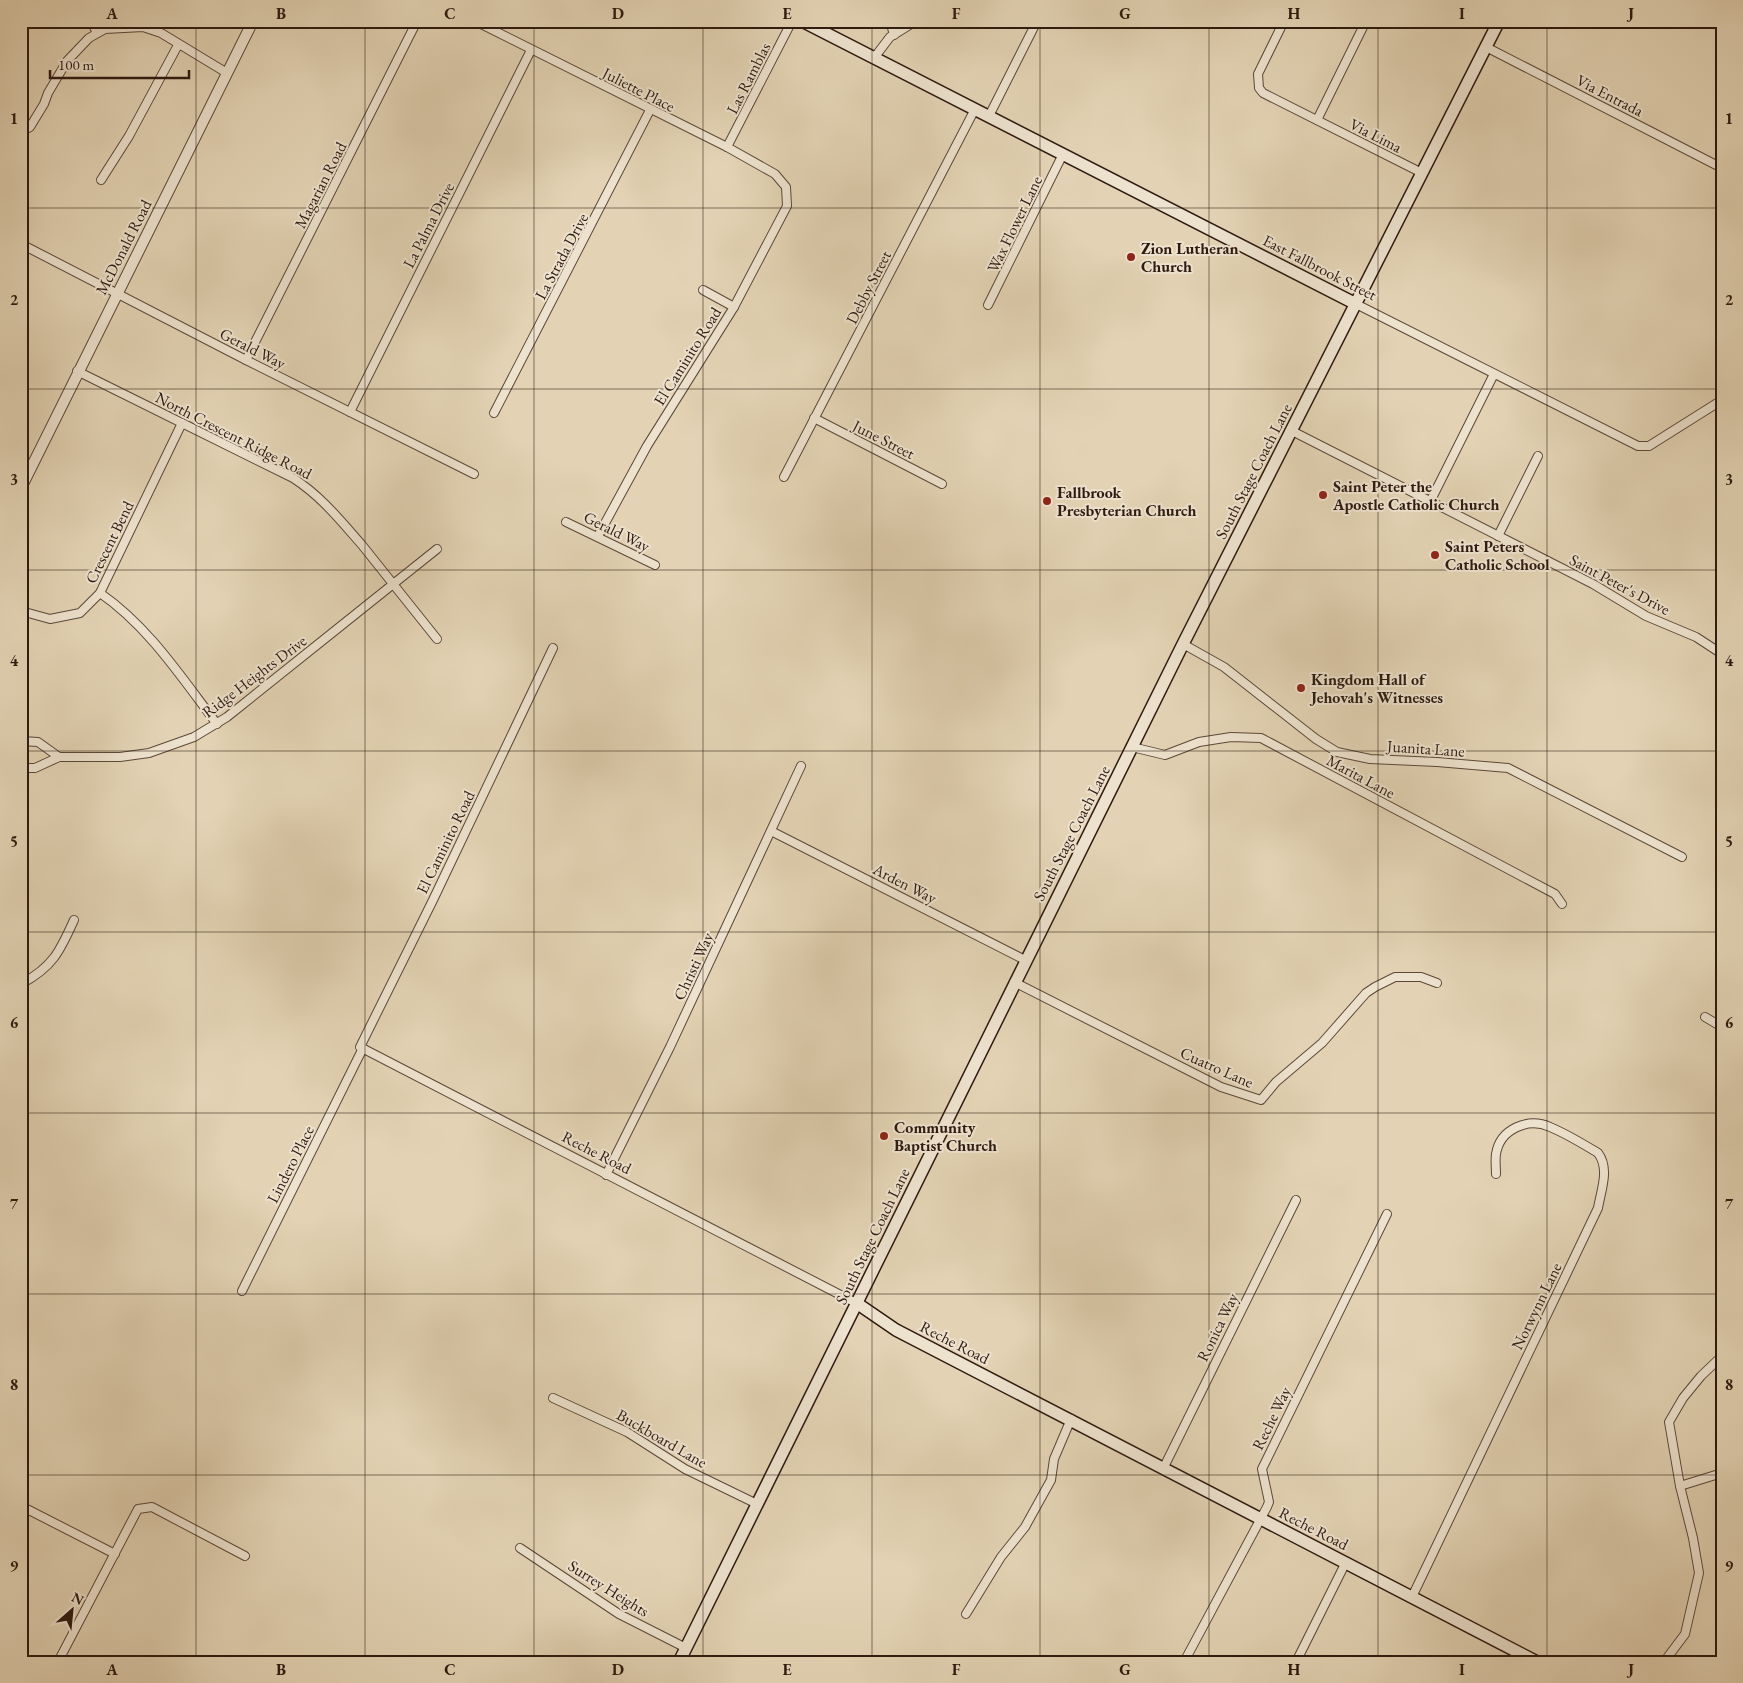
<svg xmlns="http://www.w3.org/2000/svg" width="1743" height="1683" viewBox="0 0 1743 1683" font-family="'EB Garamond',serif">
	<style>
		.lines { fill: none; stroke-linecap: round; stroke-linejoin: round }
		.minor-casing { stroke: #5b4839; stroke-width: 10 }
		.tertiary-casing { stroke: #5b4839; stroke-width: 12 }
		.secondary-casing { stroke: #2e1a10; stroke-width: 14 }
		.minor { stroke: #ede2ce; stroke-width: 8 }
		.tertiary { stroke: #ede2ce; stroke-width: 10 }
		.secondary { stroke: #ede2ce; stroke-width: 11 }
		.grid { fill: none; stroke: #2e1a10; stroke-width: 1; stroke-opacity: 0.55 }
		.poi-dot { fill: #8f2418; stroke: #ede2ce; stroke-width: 2 }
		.labels { text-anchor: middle; stroke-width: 4; stroke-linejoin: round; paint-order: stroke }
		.street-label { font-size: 16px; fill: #2e1a10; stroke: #ede2ce }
		.poi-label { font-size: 16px; font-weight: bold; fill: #2e1a10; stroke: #ede2ce; text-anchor: start }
		.neatline { fill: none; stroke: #2e1a10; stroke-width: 2 }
		.grid-label { font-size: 16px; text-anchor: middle; font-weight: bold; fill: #2e1a10 }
	</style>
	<rect width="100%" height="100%" fill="#e3d3b4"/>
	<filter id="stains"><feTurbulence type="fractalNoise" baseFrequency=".004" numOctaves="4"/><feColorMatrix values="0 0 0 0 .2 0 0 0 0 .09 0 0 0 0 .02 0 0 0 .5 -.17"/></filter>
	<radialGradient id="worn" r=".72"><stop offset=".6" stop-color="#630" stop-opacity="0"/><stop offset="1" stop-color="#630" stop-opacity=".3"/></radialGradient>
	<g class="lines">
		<g class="minor-casing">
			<g id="minor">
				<path d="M91 21 97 33"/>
				<path d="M475 21 727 147 775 174 786 187 787 206 734 307 647 446 598 536"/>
				<path d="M890 21 894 35"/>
				<path d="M1284 21 1258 74 1259 88 1263 93 1422 173"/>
				<path d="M1713 21 1721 25"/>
				<path d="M1486 47 1722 168"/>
				<path d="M874 58 890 37 916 21"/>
				<path d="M989 116 1037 21"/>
				<path d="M1317 120 1363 27"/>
				<path d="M21 132 30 127 44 104 48 93 67 61 89 38 105 29 143 27 161 33 227 73"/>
				<path d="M727 147 792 21"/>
				<path d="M101 180 129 136 178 45"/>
				<path d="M21 244 246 360 474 474"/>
				<path d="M703 290 734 307"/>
				<path d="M1356 304 1638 446H1649L1722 400"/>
				<path d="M988 305 1063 154"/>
				<path d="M246 360 417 21"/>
				<path d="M77 371 293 478C321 496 340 520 362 545 387 576 412 608 437 639"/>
				<path d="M350 412 531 50"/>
				<path d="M494 413 650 110"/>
				<path d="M814 418 942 484"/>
				<path d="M1292 431 1593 584 1646 616 1696 637 1722 654"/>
				<path d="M784 477 975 109"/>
				<path d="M1430 502 1494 374"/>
				<path d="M566 522 655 565"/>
				<path d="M1498 536 1538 456"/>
				<path d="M100 593C149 627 181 677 217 724"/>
				<path d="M21 611 50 619 80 613 100 593 182 423"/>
				<path d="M1183 644 1224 667 1316 739 1337 752 1370 759 1437 762 1508 768 1682 857"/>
				<path d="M553 648 433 900 360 1047 858 1304"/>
				<path d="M21 741 38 742 59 757"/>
				<path d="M1132 747 1165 755 1199 742 1231 737 1261 738 1555 894 1562 904"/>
				<path d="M21 768H35L59 757H120L149 753 194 737 227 717 437 549"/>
				<path d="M771 831 1025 960"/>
				<path d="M1014 982 1221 1087 1261 1100 1276 1082 1322 1043 1366 993 1375 987 1395 977H1421L1437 983"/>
				<path d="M21 984C53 967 60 951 74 920"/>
				<path d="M1705 1017 1722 1027"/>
				<path d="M606 1175 670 1047 801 766"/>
				<path d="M242 1291 363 1048"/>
				<path d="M553 1398 627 1432 685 1469 757 1504"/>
				<path d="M1164 1467 1296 1200"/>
				<path d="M1680 1486 1722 1473"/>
				<path d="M21 1506 115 1554"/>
				<path d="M520 1548 619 1614 686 1648"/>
				<path d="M1412 1597 1598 1208C1601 1190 1610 1169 1598 1153 1583 1144 1567 1134 1550 1127 1528 1117 1500 1129 1496 1154 1495 1160 1496 1167 1496 1174"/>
				<path d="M966 1614 1001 1557 1025 1527 1051 1480 1054 1459 1071 1419"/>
				<path d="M60 1658 138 1509 152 1507 245 1556"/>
				<path d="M1184 1662 1267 1507 1269 1502 1262 1469 1387 1214"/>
				<path d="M1296 1662 1346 1562"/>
				<path d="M1664 1662 1685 1634 1699 1573 1693 1538 1680 1486 1669 1422 1683 1398 1701 1376 1722 1356"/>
			</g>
		</g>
		<g class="tertiary-casing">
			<path id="tertiary" d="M21 488 253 21"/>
		</g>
		<g class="secondary-casing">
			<g id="secondary">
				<path d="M802 21 1356 304"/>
				<path d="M858 1304 896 1330 1537 1662"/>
				<path d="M679 1662 1183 644 1499 21"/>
			</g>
		</g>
		<use href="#minor" class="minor"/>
		<use href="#tertiary" class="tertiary"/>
		<use href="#secondary" class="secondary"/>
	</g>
	<path class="grid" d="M196 21V1662M365 21V1662M534 21V1662M703 21V1662M872 21V1662M1040 21V1662M1209 21V1662M1378 21V1662M1547 21V1662M21 208H1722M21 389H1722M21 570H1722M21 751H1722M21 932H1722M21 1113H1722M21 1294H1722M21 1475H1722"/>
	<g class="poi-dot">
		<circle cx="1131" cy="257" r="5"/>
		<circle cx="1323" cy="495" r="5"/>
		<circle cx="1047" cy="501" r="5"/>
		<circle cx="1435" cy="555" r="5"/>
		<circle cx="1301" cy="688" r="5"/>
		<circle cx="884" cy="1136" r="5"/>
	</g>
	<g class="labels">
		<g class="street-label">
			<text transform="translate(748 78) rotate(-63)" y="6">Las Ramblas</text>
			<text transform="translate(639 89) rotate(27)" y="6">Juliette Place</text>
			<text transform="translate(1610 95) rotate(27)" y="6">Via Entrada</text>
			<text transform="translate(1376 135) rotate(27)" y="6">Via Lima</text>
			<text transform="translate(320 185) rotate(-63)" y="6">Magarian Road</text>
			<text transform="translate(1014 224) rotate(-64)" y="6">Wax Flower Lane</text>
			<text transform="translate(428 225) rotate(-63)" y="6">La Palma Drive</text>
			<text transform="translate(123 247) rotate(-63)" y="6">McDonald Road</text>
			<text transform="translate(561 256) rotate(-62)" y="6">La Strada Drive</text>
			<text transform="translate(1320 267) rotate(27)" y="6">East Fallbrook Street</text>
			<text transform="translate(868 287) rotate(-63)" y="6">Debby Street</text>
			<text transform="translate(253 348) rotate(27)" y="6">Gerald Way</text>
			<text transform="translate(687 356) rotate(-58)" y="6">El Caminito Road</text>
			<text transform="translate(234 435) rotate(27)" y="6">North Crescent Ridge Road</text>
			<text transform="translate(884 439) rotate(27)" y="6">June Street</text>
			<text transform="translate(1253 471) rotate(-63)" y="6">South Stage Coach Lane</text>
			<text transform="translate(617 531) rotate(26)" y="6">Gerald Way</text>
			<text transform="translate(109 542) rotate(-64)" y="6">Crescent Bend</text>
			<text transform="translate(1620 584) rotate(28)" y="6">Saint Peter's Drive</text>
			<text transform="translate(254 676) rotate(-37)" y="6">Ridge Heights Drive</text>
			<text transform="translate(1426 748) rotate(4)" y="6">Juanita Lane</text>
			<text transform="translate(1361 776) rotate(28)" y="6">Marita Lane</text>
			<text transform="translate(1071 833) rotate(-63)" y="6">South Stage Coach Lane</text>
			<text transform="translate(445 842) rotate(-64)" y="6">El Caminito Road</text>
			<text transform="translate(905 883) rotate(27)" y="6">Arden Way</text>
			<text transform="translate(693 966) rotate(-65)" y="6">Christi Way</text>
			<text transform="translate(1217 1067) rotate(24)" y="6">Cuatro Lane</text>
			<text transform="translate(597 1152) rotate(27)" y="6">Reche Road</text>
			<text transform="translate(290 1164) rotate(-63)" y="6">Lindero Place</text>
			<text transform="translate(872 1236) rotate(-64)" y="6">South Stage Coach Lane</text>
			<text transform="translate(1536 1306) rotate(-64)" y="6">Norwynn Lane</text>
			<text transform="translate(1217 1327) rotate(-64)" y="6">Ronica Way</text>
			<text transform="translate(955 1342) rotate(27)" y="6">Reche Road</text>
			<text transform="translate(1271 1418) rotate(-64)" y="6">Reche Way</text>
			<text transform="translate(662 1438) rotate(30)" y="6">Buckboard Lane</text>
			<text transform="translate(1314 1528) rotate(27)" y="6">Reche Road</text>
			<text transform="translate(609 1588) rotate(32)" y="6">Surrey Heights</text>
		</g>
		<g class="poi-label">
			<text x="1141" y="254">Zion Lutheran<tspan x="1141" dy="18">Church</tspan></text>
			<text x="1333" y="492">Saint Peter the<tspan x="1333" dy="18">Apostle Catholic Church</tspan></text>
			<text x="1057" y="498">Fallbrook<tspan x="1057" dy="18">Presbyterian Church</tspan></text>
			<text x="1445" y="552">Saint Peters<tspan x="1445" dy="18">Catholic School</tspan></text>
			<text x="1311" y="685">Kingdom Hall of<tspan x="1311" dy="18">Jehovah's Witnesses</tspan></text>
			<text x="894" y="1133">Community<tspan x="894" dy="18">Baptist Church</tspan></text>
		</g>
	</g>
	<rect width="1743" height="1683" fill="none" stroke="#e3d3b4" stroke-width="55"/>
	<g transform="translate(72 1610) rotate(27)" stroke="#ede2ce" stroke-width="4" paint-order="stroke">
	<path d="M0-4L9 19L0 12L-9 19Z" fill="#2e1a10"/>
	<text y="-8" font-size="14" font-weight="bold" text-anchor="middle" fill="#2e1a10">N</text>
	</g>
	<path d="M50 70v8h139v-8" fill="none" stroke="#2e1a10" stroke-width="2.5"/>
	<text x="58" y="70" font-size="15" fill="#2e1a10" stroke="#ede2ce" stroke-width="4" paint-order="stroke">100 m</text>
	<rect x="28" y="28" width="1688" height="1628" class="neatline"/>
	<g class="grid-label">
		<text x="112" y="19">A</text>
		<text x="281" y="19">B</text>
		<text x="450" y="19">C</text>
		<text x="618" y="19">D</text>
		<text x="787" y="19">E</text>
		<text x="956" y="19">F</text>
		<text x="1125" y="19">G</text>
		<text x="1294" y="19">H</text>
		<text x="1462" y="19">I</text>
		<text x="1631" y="19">J</text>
		<text x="14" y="124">1</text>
		<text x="1729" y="124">1</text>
		<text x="14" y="305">2</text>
		<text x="1729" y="305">2</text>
		<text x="14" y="485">3</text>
		<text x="1729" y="485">3</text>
		<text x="14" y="666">4</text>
		<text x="1729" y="666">4</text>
		<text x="14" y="847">5</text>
		<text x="1729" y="847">5</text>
		<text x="14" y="1028">6</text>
		<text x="1729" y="1028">6</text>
		<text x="14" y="1209">7</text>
		<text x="1729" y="1209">7</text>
		<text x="14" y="1390">8</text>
		<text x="1729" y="1390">8</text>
		<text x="14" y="1571">9</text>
		<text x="1729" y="1571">9</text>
		<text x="112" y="1675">A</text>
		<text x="281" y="1675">B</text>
		<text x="450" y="1675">C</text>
		<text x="618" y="1675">D</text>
		<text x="787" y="1675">E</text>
		<text x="956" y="1675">F</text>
		<text x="1125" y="1675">G</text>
		<text x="1294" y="1675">H</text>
		<text x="1462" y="1675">I</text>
		<text x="1631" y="1675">J</text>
	</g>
	<rect width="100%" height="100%" filter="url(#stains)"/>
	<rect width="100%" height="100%" fill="url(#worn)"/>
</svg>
